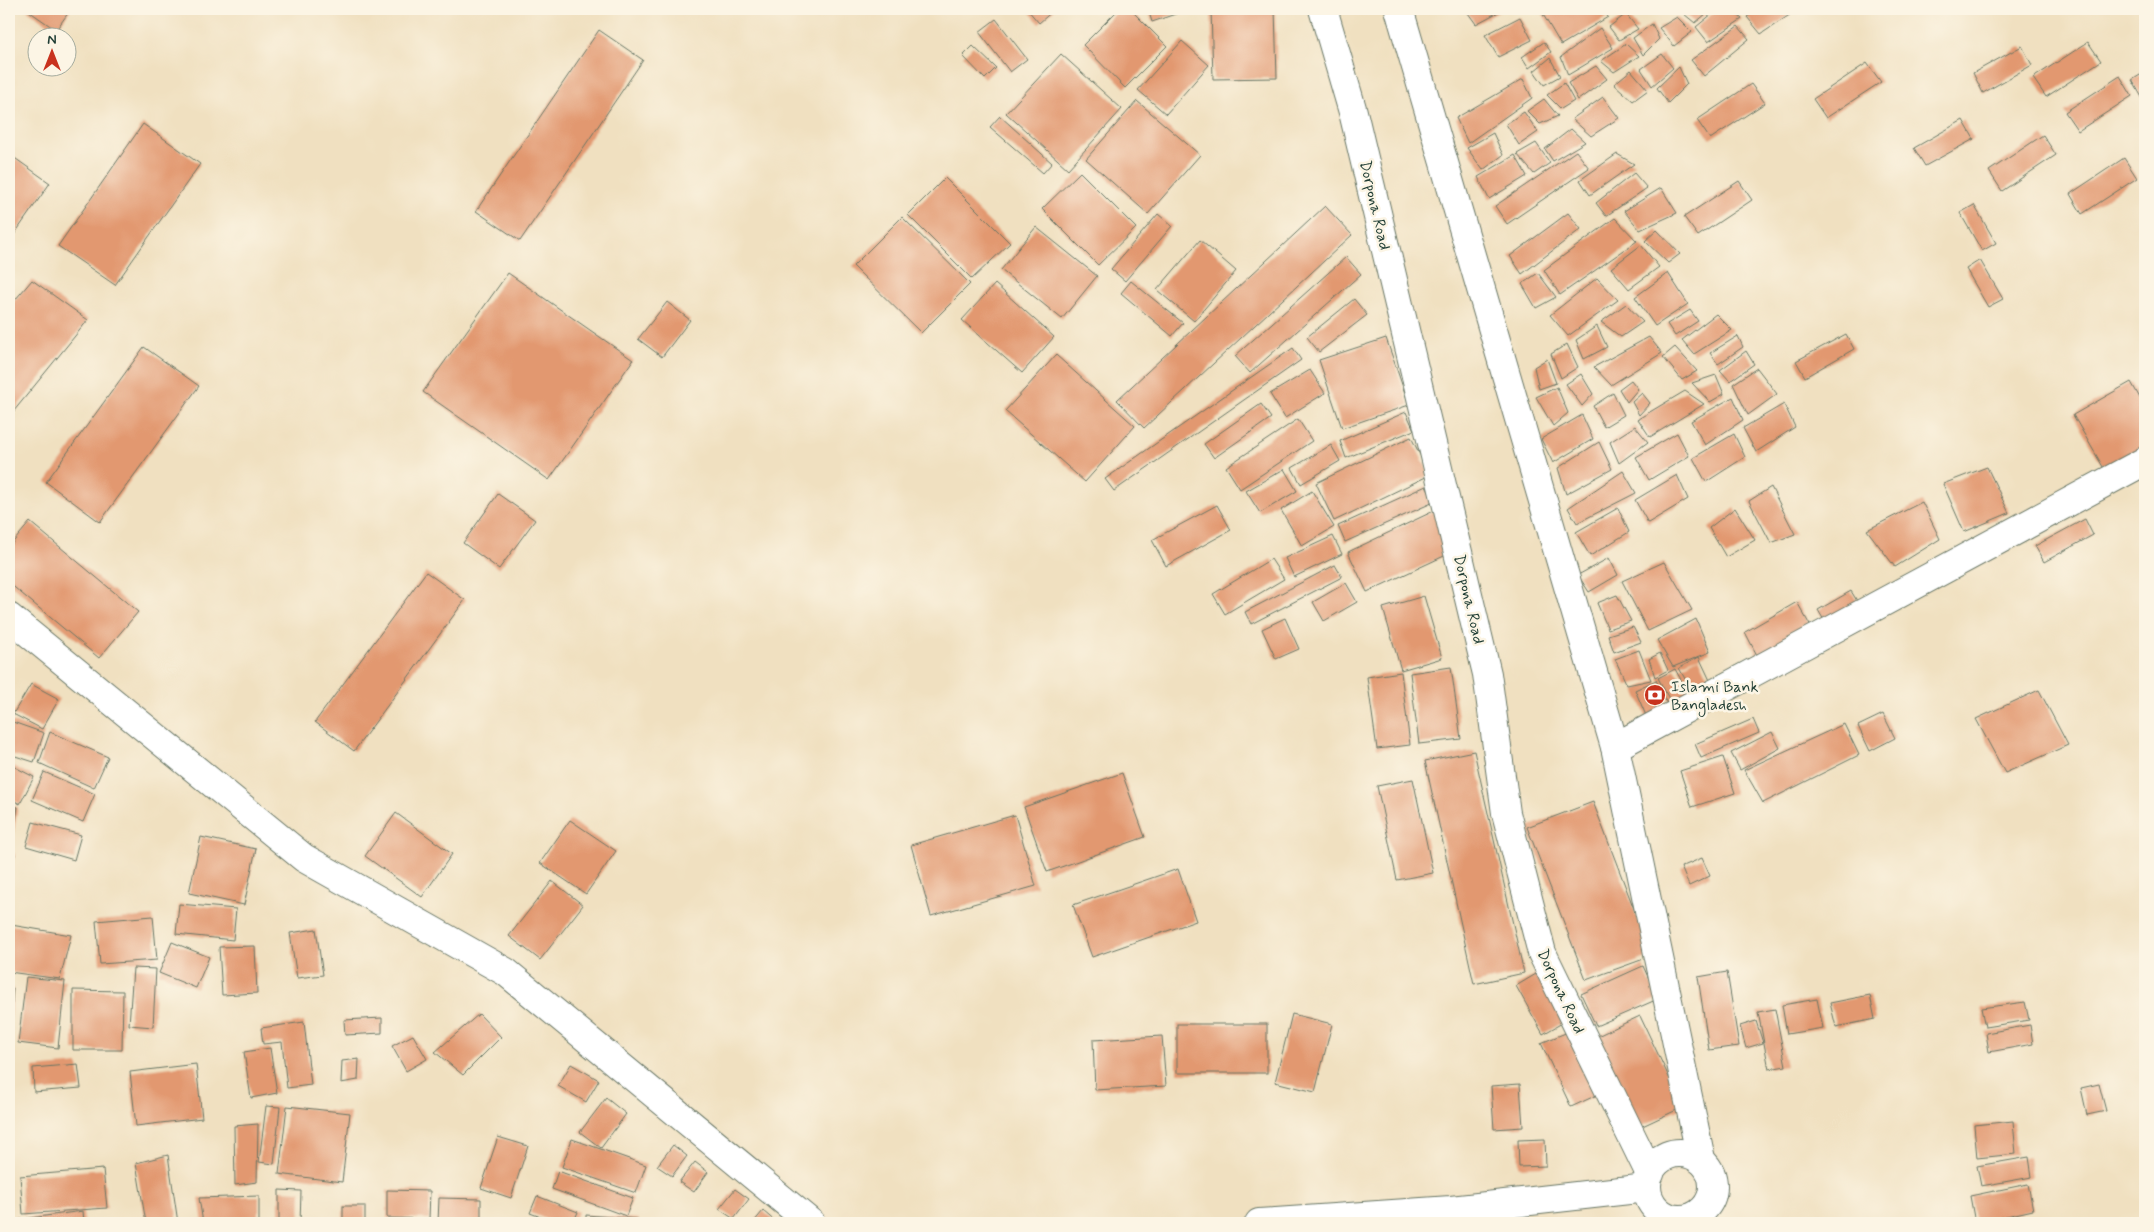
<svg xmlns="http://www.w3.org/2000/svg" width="2154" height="1232" viewBox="0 0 2154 1232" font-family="Mynerve,sans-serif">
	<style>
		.building { fill: #e29870 }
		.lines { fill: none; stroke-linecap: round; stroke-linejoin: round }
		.minor-casing { stroke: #687665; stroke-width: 30 }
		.tertiary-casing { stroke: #687665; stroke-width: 30 }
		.primary-casing { stroke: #687665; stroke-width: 30 }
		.minor { stroke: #fff; stroke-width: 28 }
		.tertiary { stroke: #fff; stroke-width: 28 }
		.primary { stroke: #fff; stroke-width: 28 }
		.labels { text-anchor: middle; stroke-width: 5; stroke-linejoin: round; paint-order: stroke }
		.street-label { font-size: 16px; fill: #1f3d34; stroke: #fcf5e5 }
		.poi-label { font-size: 16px; fill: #1f3d34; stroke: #fcf5e5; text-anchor: start }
	</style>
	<rect width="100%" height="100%" fill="#fcf5e5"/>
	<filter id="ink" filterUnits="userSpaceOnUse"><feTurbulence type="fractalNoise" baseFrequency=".02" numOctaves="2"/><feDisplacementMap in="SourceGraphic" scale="10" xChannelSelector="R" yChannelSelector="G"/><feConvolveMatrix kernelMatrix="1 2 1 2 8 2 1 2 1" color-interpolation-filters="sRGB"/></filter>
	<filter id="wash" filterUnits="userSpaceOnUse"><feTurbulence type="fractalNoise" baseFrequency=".0096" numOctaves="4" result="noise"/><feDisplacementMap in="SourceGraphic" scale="20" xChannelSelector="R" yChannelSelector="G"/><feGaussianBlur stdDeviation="1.12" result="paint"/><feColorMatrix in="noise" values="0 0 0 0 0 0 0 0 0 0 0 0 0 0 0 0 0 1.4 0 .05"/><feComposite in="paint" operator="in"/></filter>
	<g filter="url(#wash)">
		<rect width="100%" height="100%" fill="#f0e0c0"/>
		<g id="blocks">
			<g class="building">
				<path d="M26 9H71L56 30Z"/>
				<path d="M1027 9H1055L1039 23Z"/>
				<path d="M1119 9H1130L1167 46 1125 88 1083 45Z"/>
				<path d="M1148 9H1190L1152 22Z"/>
				<path d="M1211 9H1275L1277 78 1213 79Z"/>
				<path d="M1475 9H1504L1476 24 1468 13Z"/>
				<path d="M1544 9H1603L1608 17 1561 45 1541 11Z"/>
				<path d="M1691 9H1712L1695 23 1684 14Z"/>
				<path d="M1718 9H1731L1742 19 1708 42 1696 27Z"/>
				<path d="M1758 9H1787L1791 14 1761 34 1747 17Z"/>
				<path d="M1626 14 1638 29 1619 40 1609 27Z"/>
				<path d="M1520 17 1532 40 1498 57 1485 35Z"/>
				<path d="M1677 17 1692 32 1674 46 1659 28Z"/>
				<path d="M996 19 1027 59 1010 72 979 32Z"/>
				<path d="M1652 24 1659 39 1643 55 1633 38Z"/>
				<path d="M1738 26 1749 39 1704 76 1691 60Z"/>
				<path d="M1600 28 1613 48 1568 75 1561 57Z"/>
				<path d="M599 30 643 60 520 241 476 211Z"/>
				<path d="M1182 41 1209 65 1166 114 1138 90Z"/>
				<path d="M1544 42 1551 52 1529 68 1522 57Z"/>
				<path d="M2088 42 2101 61 2046 97 2033 78Z"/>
				<path d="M1626 44 1639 56 1614 72 1601 61Z"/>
				<path d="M973 46 996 68 985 79 963 56Z"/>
				<path d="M2022 46 2032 65 1983 93 1973 73Z"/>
				<path d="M1061 54 1122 109 1068 169 1006 113Z"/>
				<path d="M1662 54 1673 68 1652 86 1641 69Z"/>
				<path d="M1550 58 1560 76 1544 85 1534 71Z"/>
				<path d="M1867 63 1881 82 1826 118 1813 99Z"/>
				<path d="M1596 66 1607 79 1578 100 1568 83Z"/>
				<path d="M1679 67 1687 84 1668 103 1657 88Z"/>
				<path d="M1631 70 1648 90 1633 101 1614 84Z"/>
				<path d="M2145 72V97L2143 99 2132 80Z"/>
				<path d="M2120 76 2132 96 2078 131 2065 112Z"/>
				<path d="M1523 79 1532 98 1468 143 1456 118Z"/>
				<path d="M1564 83 1574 101 1561 109 1547 95Z"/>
				<path d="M1751 84 1765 103 1710 139 1697 120Z"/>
				<path d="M1603 97 1619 118 1591 136 1572 119Z"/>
				<path d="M1544 99 1558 116 1540 124 1527 111Z"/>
				<path d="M1137 101 1200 155 1148 214 1086 159Z"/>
				<path d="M1524 112 1538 132 1519 145 1506 124Z"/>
				<path d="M1000 116 1052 163 1043 173 990 127Z"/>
				<path d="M1963 120 1974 139 1925 166 1914 148Z"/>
				<path d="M143 124 200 164 115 285 58 246Z"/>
				<path d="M1571 129 1585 142 1553 161 1545 149Z"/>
				<path d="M1493 133 1503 155 1483 170 1467 148Z"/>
				<path d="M2043 135 2056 155 2002 191 1989 171Z"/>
				<path d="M1536 143 1550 163 1534 174 1517 154Z"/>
				<path d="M1576 151 1589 168 1507 224 1495 206Z"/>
				<path d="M9 154 50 183 9 242Z"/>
				<path d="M1617 154 1634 164 1590 195 1580 180Z"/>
				<path d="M1515 155 1527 176 1489 199 1478 177Z"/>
				<path d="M2124 158 2137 178 2082 214 2070 194Z"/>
				<path d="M1080 172 1136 228 1098 265 1042 209Z"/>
				<path d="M1634 173 1647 188 1606 216 1596 203Z"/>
				<path d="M945 178 1010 243 972 279 908 215Z"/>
				<path d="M1739 181 1752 200 1698 236 1684 217Z"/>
				<path d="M1661 188 1677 213 1640 230 1624 211Z"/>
				<path d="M1974 205 1996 243 1982 251 1960 213Z"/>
				<path d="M1325 206 1352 235 1144 428 1117 400Z"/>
				<path d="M1568 213 1581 229 1522 274 1510 256Z"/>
				<path d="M1158 214 1172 226 1125 281 1111 269Z"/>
				<path d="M902 217 970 284 921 333 853 266Z"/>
				<path d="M1615 218 1637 241 1560 295 1544 270Z"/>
				<path d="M1036 227 1097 276 1062 319 1001 270Z"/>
				<path d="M1657 230 1680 254 1668 263 1645 241Z"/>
				<path d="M1200 240 1236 271 1194 321 1157 290Z"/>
				<path d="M1641 245 1659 267 1629 289 1611 268Z"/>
				<path d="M1346 257 1361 274 1250 373 1235 356Z"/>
				<path d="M1980 260 2003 299 1988 307 1966 269Z"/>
				<path d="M508 273 633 360 549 480 423 392Z"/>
				<path d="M1538 273 1556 297 1536 308 1522 284Z"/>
				<path d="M1668 273 1688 304 1655 326 1635 297Z"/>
				<path d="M1597 278 1618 300 1568 336 1550 315Z"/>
				<path d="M32 280 88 320 9 417V307Z"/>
				<path d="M1131 281 1183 323 1172 336 1121 293Z"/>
				<path d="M995 284 1054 337 1022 373 962 320Z"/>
				<path d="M1354 299 1367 315 1319 352 1307 337Z"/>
				<path d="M667 302 690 320 662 357 638 339Z"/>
				<path d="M1626 304 1643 322 1621 337 1601 322Z"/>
				<path d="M1690 310 1698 321 1675 336 1667 324Z"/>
				<path d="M1716 314 1732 330 1694 354 1682 340Z"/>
				<path d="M1597 326 1607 347 1584 359 1576 340Z"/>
				<path d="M1846 334 1854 349 1805 377 1796 361Z"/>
				<path d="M1738 336 1743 347 1718 364 1710 353Z"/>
				<path d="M1649 337 1662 353 1611 385 1594 367Z"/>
				<path d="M1386 338 1409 405 1342 428 1319 360Z"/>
				<path d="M1567 344 1578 367 1561 378 1551 354Z"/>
				<path d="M144 347 199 386 100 522 46 482Z"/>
				<path d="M1675 347 1697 371 1682 380 1663 357Z"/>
				<path d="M1293 348 1301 360 1114 491 1105 479Z"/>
				<path d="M1746 351 1754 364 1730 381 1720 370Z"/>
				<path d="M1056 355 1135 426 1085 482 1005 411Z"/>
				<path d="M1547 359 1556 383 1539 389 1534 367Z"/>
				<path d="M1757 368 1777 394 1748 415 1733 384Z"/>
				<path d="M1310 370 1325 393 1285 418 1270 394Z"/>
				<path d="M1581 374 1593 394 1582 406 1566 384Z"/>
				<path d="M1716 375 1724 394 1710 402 1692 383Z"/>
				<path d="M1631 380 1638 389 1627 402 1619 389Z"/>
				<path d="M2131 382 2145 407V460L2110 479 2073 415Z"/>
				<path d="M1557 387 1568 413 1553 426 1536 397Z"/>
				<path d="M1685 391 1704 404 1650 437 1638 419Z"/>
				<path d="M1613 393 1624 415 1604 427 1593 406Z"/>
				<path d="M1642 393 1650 403 1639 415 1632 402Z"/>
				<path d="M1733 397 1743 420 1705 445 1691 421Z"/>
				<path d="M1261 404 1271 418 1214 458 1204 444Z"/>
				<path d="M1784 404 1795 427 1756 452 1743 428Z"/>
				<path d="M1406 412 1414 430 1346 458 1340 441Z"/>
				<path d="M1582 415 1593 439 1553 463 1541 439Z"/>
				<path d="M1298 419 1312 441 1240 489 1226 467Z"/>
				<path d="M1635 426 1648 442 1619 463 1610 442Z"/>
				<path d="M1677 433 1689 456 1649 480 1636 457Z"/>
				<path d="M1734 434 1745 457 1706 482 1693 458Z"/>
				<path d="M1411 437 1430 475 1334 521 1316 483Z"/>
				<path d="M1599 442 1612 469 1566 494 1558 468Z"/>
				<path d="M1331 445 1340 461 1301 484 1292 468Z"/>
				<path d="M1987 467 2009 513 1964 532 1943 484Z"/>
				<path d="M1284 469 1297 491 1260 513 1246 491Z"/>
				<path d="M1623 471 1636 493 1577 523 1568 508Z"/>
				<path d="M1677 475 1688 499 1648 523 1635 500Z"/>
				<path d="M1426 486 1434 502 1345 542 1338 526Z"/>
				<path d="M1771 487 1795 534 1771 543 1749 501Z"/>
				<path d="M1312 491 1334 527 1302 546 1281 510Z"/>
				<path d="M498 494 535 520 499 569 463 543Z"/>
				<path d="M1922 502 1940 539 1895 567 1867 530Z"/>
				<path d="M1217 505 1231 530 1166 566 1152 540Z"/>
				<path d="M1618 508 1629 532 1590 556 1576 532Z"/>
				<path d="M1735 508 1755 540 1726 557 1709 528Z"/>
				<path d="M1438 509 1457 550 1367 592 1348 552Z"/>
				<path d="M2085 519 2093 535 2044 562 2035 546Z"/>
				<path d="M30 522 138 612 99 658 9 583V547Z"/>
				<path d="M1333 536 1342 554 1294 577 1285 558Z"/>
				<path d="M1609 558 1618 575 1589 592 1578 575Z"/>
				<path d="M1271 559 1284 579 1225 614 1213 594Z"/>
				<path d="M1664 562 1692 610 1648 631 1622 581Z"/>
				<path d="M1335 565 1342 577 1251 624 1245 612Z"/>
				<path d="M426 572 465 600 354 751 315 722Z"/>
				<path d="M1346 583 1357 602 1324 621 1313 602Z"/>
				<path d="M1851 591 1862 609 1828 627 1818 610Z"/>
				<path d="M1617 595 1631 621 1608 629 1597 603Z"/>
				<path d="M1424 596 1442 658 1401 670 1383 608Z"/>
				<path d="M1797 602 1816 636 1762 665 1745 632Z"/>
				<path d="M1285 618 1299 649 1276 659 1262 629Z"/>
				<path d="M1696 619 1710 652 1673 667 1657 640Z"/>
				<path d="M1633 627 1641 642 1614 652 1608 635Z"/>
				<path d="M1639 650 1651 680 1627 685 1615 659Z"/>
				<path d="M1660 653 1668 670 1655 677 1649 659Z"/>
				<path d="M1699 657 1715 691 1698 702 1679 668Z"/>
				<path d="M1451 667 1461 739 1419 744 1410 673Z"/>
				<path d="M1675 669 1694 703 1675 710 1658 678Z"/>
				<path d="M1401 672 1410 745 1377 749 1367 677Z"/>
				<path d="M1656 680 1672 715 1650 725 1635 690Z"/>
				<path d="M31 684 59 699 42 729 13 714Z"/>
				<path d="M2039 690 2068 745 2005 773 1976 719Z"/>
				<path d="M1883 714 1895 738 1870 751 1858 726Z"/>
				<path d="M1753 719 1759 733 1701 758 1695 744Z"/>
				<path d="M10 721 44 733 34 762 9 754Z"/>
				<path d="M1844 724 1859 755 1763 803 1744 770Z"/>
				<path d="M50 732 108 757 94 788 39 763Z"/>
				<path d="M1772 732 1780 748 1740 770 1731 753Z"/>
				<path d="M1474 751 1524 973 1474 984 1425 761Z"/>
				<path d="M1723 757 1735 793 1692 807 1680 771Z"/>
				<path d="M9 764 34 777 20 804 9 798Z"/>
				<path d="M44 772 95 794 83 822 32 800Z"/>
				<path d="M1122 773 1145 837 1047 872 1024 807Z"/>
				<path d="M1413 779 1433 873 1397 880 1377 786Z"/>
				<path d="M1593 802 1652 956 1586 980 1527 827Z"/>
				<path d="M9 806 18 807 12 842 9 841Z"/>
				<path d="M396 813 452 854 422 897 365 856Z"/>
				<path d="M1015 815 1036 886 931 916 911 845Z"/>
				<path d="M570 820 616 851 586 894 540 863Z"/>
				<path d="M33 822 81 835 74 860 26 846Z"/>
				<path d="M201 837 256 849 244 905 189 893Z"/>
				<path d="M9 852 15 854 10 876H9Z"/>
				<path d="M1702 858 1710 876 1689 886 1681 867Z"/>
				<path d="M1178 869 1196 921 1092 957 1073 905Z"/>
				<path d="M552 881 583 905 540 960 509 936Z"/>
				<path d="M179 904 236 909 233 940 176 934Z"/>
				<path d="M153 916 157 960 100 964 96 921Z"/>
				<path d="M11 925 71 935 60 979 9 972V937Z"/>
				<path d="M316 929 323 975 297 978 290 933Z"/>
				<path d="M172 942 209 957 196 988 159 973Z"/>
				<path d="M255 946 257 993 222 995 219 947Z"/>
				<path d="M1643 966 1658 999 1596 1026 1581 994Z"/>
				<path d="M133 968 156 969 153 1027 129 1025Z"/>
				<path d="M1727 972 1739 1046 1709 1050 1698 977Z"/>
				<path d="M1536 974 1564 1022 1543 1034 1516 986Z"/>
				<path d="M26 977 65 981 58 1048 18 1043Z"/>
				<path d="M9 988H13L11 1017H9Z"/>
				<path d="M73 990 123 991 122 1050H73Z"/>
				<path d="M1870 995 1875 1019 1836 1027 1830 1003Z"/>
				<path d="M1817 999 1823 1028 1787 1034 1782 1005Z"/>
				<path d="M2025 1002 2029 1020 1985 1027 1981 1008Z"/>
				<path d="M1775 1009 1786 1066 1769 1069 1758 1012Z"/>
				<path d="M479 1014 501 1037 463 1075 435 1052Z"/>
				<path d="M1292 1014 1332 1024 1315 1092 1275 1082Z"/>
				<path d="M1640 1016 1683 1107 1634 1130 1591 1039Z"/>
				<path d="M382 1018V1033L345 1035 344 1020Z"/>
				<path d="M1756 1021 1763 1043 1746 1048 1740 1026Z"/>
				<path d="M304 1022 311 1085 287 1088 282 1042 263 1044 261 1028Z"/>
				<rect x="1177" y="1024" width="90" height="49"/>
				<path d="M2030 1025 2033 1044 1989 1052 1986 1033Z"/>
				<path d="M1568 1032 1597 1095 1571 1107 1541 1043Z"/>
				<path d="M413 1035 427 1059 406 1071 392 1046Z"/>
				<path d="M1162 1036 1166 1086 1095 1090 1093 1040Z"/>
				<path d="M270 1048 277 1093 251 1098 244 1052Z"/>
				<path d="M359 1059 358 1080 341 1083 342 1061Z"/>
				<path d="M78 1064 81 1088 34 1092 33 1068Z"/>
				<path d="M196 1064 202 1118 136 1126 130 1072Z"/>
				<path d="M571 1064 599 1080 586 1102 558 1086Z"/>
				<path d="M1520 1084 1523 1127 1494 1129 1491 1086Z"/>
				<path d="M2099 1084 2106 1111 2087 1115 2081 1088Z"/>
				<path d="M606 1098 626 1114 601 1148 580 1132Z"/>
				<path d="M266 1106 280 1107 274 1164 259 1162Z"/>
				<path d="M287 1106 350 1113 342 1182 279 1174Z"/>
				<path d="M2013 1121 2016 1154 1977 1158 1974 1125Z"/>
				<path d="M258 1124 257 1182 235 1185 234 1126Z"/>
				<path d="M498 1137 528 1146 511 1198 481 1188Z"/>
				<path d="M572 1139 646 1165 636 1193 562 1167Z"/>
				<path d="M1545 1139 1546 1166 1519 1167 1518 1140Z"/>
				<path d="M673 1145 687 1156 672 1176 657 1166Z"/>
				<path d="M168 1155 178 1223H146L136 1163Z"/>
				<path d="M2029 1157 2032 1177 1981 1186 1977 1166Z"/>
				<path d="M695 1162 708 1172 694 1192 679 1182Z"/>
				<path d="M103 1169 107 1208 23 1214 20 1176Z"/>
				<path d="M558 1171 633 1198 626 1216 552 1189Z"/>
				<path d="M2028 1184 2033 1210 1975 1223 1970 1196Z"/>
				<path d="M735 1189 749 1199 734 1219 719 1209Z"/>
				<path d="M279 1190 301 1191 300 1223H279Z"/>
				<path d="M387 1190 430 1191 429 1219 387 1218Z"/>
				<path d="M259 1196V1223H203L199 1198Z"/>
				<path d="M537 1196 578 1212 573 1223H557L530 1213Z"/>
				<path d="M439 1198 481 1199V1223H438Z"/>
				<rect x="343" y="1206" width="22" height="17"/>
				<path d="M83 1211 84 1223H15V1220Z"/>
				<path d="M763 1211 777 1223H753Z"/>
				<path d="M586 1215 638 1219 637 1223H586Z"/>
			</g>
		</g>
	</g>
	<g filter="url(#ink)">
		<use href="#blocks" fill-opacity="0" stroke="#687665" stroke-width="1"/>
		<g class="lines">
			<g class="minor-casing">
				<path id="minor" d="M1615 747 2145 461"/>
			</g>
			<g class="tertiary-casing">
				<g id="tertiary">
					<path d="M1323 9 1353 112 1487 674 1506 813 1542 953 1650 1174"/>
					<path d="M1399 9 1615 747 1701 1159"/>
				</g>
			</g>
			<g class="primary-casing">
				<g id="primary">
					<path d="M9 617 304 858 506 972 811 1223"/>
					<circle cx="1680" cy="1186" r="33"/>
					<path d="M1259 1223 1451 1210 1647 1188"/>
				</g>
			</g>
			<use href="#minor" class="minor"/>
			<use href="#tertiary" class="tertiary"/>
			<use href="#primary" class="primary"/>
		</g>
	</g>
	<defs>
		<g id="bank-disc" transform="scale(1.125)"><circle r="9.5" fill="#c8321e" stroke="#fcf5e5"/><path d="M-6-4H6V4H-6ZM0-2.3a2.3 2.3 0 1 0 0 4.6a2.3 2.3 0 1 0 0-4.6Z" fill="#fff"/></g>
	</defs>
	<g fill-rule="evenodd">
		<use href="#bank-disc" x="1655" y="695"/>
	</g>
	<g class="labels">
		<g class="street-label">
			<text transform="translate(1376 205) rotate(77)" y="6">Dorpona Road</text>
			<text transform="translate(1470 599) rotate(77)" y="6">Dorpona Road</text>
			<text transform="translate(1562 991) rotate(65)" y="6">Dorpona Road</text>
		</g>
		<g class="poi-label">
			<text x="1671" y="692">Islami Bank<tspan x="1671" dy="18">Bangladesh</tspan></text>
		</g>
	</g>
	<rect width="2154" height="1232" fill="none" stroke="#fcf5e5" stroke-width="30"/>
	<g transform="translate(52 52)"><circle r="24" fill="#fcf5e5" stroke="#a4ab9e"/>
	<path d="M0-4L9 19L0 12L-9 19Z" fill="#c8321e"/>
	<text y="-8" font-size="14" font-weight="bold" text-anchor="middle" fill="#1f3d34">N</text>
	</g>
</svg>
